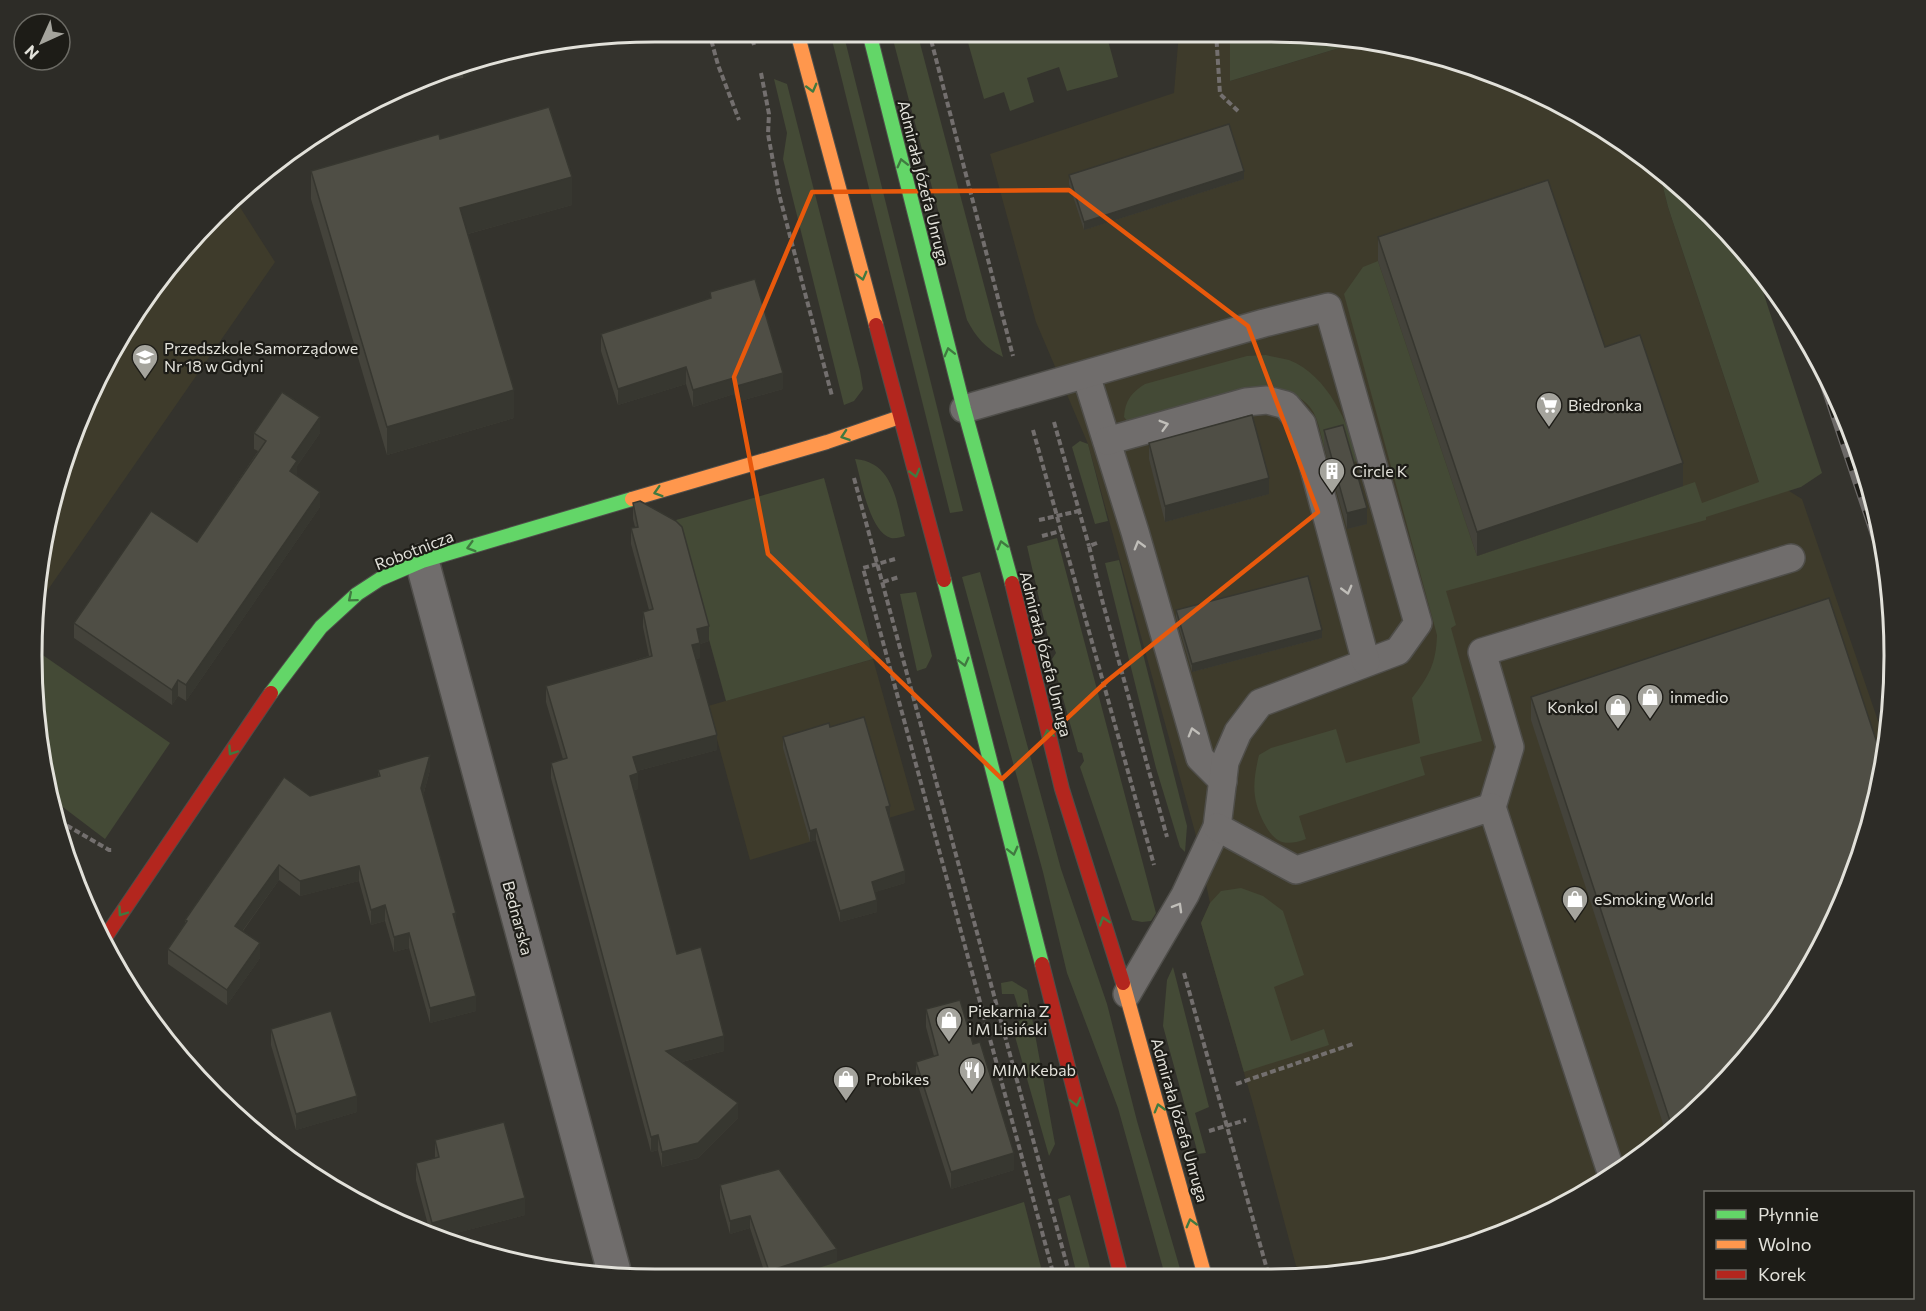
<svg xmlns="http://www.w3.org/2000/svg" width="1926" height="1311" viewBox="0 0 1926 1311" font-family="Commissioner,sans-serif">
	<style>
		.built { fill: #3e3b2b }
		.green { fill: #444a36 }
		.lines { fill: none; stroke-linecap: round; stroke-linejoin: round }
		.lane-casing { stroke: #4f4e4a; stroke-width: 30 }
		.street-casing { stroke: #4f4e4a; stroke-width: 36 }
		.fast-casing { stroke: #4f4e4a; stroke-width: 16 }
		.slow-casing { stroke: #4f4e4a; stroke-width: 16 }
		.jam-casing { stroke: #4f4e4a; stroke-width: 16 }
		.path { stroke: #736f6e; stroke-width: 4; stroke-dasharray: 6 3; stroke-linecap: butt }
		.lane { stroke: #706d6c; stroke-width: 27 }
		.street { stroke: #706d6c; stroke-width: 33 }
		.fast { stroke: #63d668; stroke-width: 14 }
		.slow { stroke: #ff974d; stroke-width: 14 }
		.jam { stroke: #b3261e; stroke-width: 14 }
		.rail-casing { stroke: #6d6a68; stroke-width: 7 }
		.rail { stroke: #1d1c17; stroke-width: 4.5; stroke-dasharray: 14; stroke-linecap: butt }
		.wall { fill: #44433b }
		.shaded-wall { fill: #373730 }
		.building { fill: #4f4e45; stroke: #373730; stroke-width: 1.5 }
		.oneway { stroke: #407940 }
		.oneway2 { stroke: #c0beb9 }
		.marked { fill: none; stroke: #e8590c; stroke-width: 4.5; stroke-linejoin: round }
		.labels { text-anchor: middle; stroke-width: 4.5; stroke-linejoin: round; paint-order: stroke }
		.street-label { font-size: 16px; fill: #e2e1da; stroke: #1d1c17 }
		.poi-label { font-size: 16px; fill: #e2e1da; stroke: #1d1c17; text-anchor: start }
		.rim { fill: none; stroke: #e2e1da; stroke-width: 3 }
	</style>
	<rect width="100%" height="100%" fill="#34332d"/>
	<g class="built">
		<path d="M1179 32H1230V81L1362 41 1392 43 1471 65 1582 115 1660 175 1668 207 1759 482 1789 491 1802 499 1886 744 1882 778 1847 895 1711 1097 1650 1151 1547 1215 1392 1268 1299 1277 1253 1104 1201 923 1210 903 1195 832 1088 444 1036 322 990 154 1174 93Z"/>
		<path d="M236 201 275 262 36 607 37 574 79 416 115 343 186 244Z"/>
		<path d="M873 659 915 810 750 860 708 706Z"/>
	</g>
	<g class="green">
		<path d="M830 32H843L963 511 950 513Z"/>
		<path d="M891 32H917L1003 357C985 348 976 337 967 320Z"/>
		<path d="M965 32H1124L1107 37 1118 77 1067 91 1059 67 1027 78 1034 102 1010 111 1004 92 984 99Z"/>
		<path d="M1230 32H1271L1362 41 1230 81Z"/>
		<path d="M774 79 787 84 860 371 863 389 854 401 844 405 783 159 787 133Z"/>
		<path d="M1660 175 1712 215 1755 267 1822 473 1801 487 1706 517V520L1446 591 1456 625 1451 628 1482 741 1420 757 1425 775 1299 816 1306 839C1284 847 1275 843 1264 823 1251 798 1253 781 1259 755L1271 748 1336 729 1346 763 1420 743 1412 698C1429 676 1436 664 1437 635L1344 294 1363 267 1378 261 1477 556 1695 482 1702 503 1759 482 1668 207Z"/>
		<path d="M1266 355C1273 357 1282 358 1289 360 1329 376 1347 423 1360 460L1349 464 1343 441 1324 447C1318 423 1317 405 1292 394L1128 422 1124 417C1125 400 1132 392 1145 384L1247 356Z"/>
		<path d="M1080 441 1088 444 1108 521 1095 524 1072 447Z"/>
		<path d="M855 459C895 462 897 506 905 536 901 537 895 539 891 538 869 532 861 478 855 459Z"/>
		<path d="M824 478 873 659 726 701 676 520Z"/>
		<path d="M1057 538 1156 913 1151 921 1142 922 1132 920 1080 767 1084 761 1082 753 1078 752 1052 659 1056 653 1054 648 1050 646 1027 546Z"/>
		<path d="M1119 560 1187 826 1185 852 1180 847 1156 768 1105 563Z"/>
		<path d="M980 572 1061 869 1107 1004 1137 1121 1183 1279H1166L1118 1108 1067 973 1043 872 962 577Z"/>
		<path d="M916 592 932 656 926 668 917 671 900 594Z"/>
		<path d="M34 649 170 743 105 839 51 798 43 777 33 696Z"/>
		<path d="M1241 888 1263 896 1283 911 1304 975 1274 987 1291 1041 1324 1029 1329 1045 1244 1072 1201 923 1210 903 1221 891Z"/>
		<path d="M1173 967 1209 1107 1195 1113 1206 1153 1198 1154 1163 1026 1167 980Z"/>
		<path d="M1012 981 1027 990 1055 1144 1049 1156 1012 1026 1022 1019 1014 994H1002L1001 983Z"/>
		<path d="M1070 1195 1093 1279H1078L1058 1199Z"/>
		<path d="M1024 1202 1044 1279H824L820 1267Z"/>
	</g>
	<g class="lines">
		<g class="lane-casing">
			<g id="lane">
				<path d="M1086 375 1135 532 1200 758 1223 781"/>
				<path d="M964 409 1264 323 1328 307 1418 623 1398 651 1260 703 1238 732 1225 762 1217 827 1185 895 1127 994"/>
				<path d="M1107 441 1246 402 1267 400 1286 405 1302 424 1366 662"/>
				<path d="M1492 807 1510 747 1482 652 1791 558"/>
				<path d="M1217 827 1296 870 1492 807 1612 1175"/>
			</g>
		</g>
		<g class="street-casing">
			<path id="street" d="M422 561 615 1275"/>
		</g>
		<g class="fast-casing">
			<g id="fast">
				<path d="M869 32 964 409 1012 583"/>
				<path d="M944 580 1042 964"/>
				<path d="M271 693 321 627 357 594 380 579 422 561 632 499"/>
			</g>
		</g>
		<g class="slow-casing">
			<g id="slow">
				<path d="M797 32 876 325"/>
				<path d="M632 499 827 442 900 417"/>
				<path d="M1123 983 1206 1280"/>
			</g>
		</g>
		<g class="jam-casing">
			<g id="jam">
				<path d="M876 325 944 580"/>
				<path d="M1012 583 1062 789 1123 983"/>
				<path d="M102 942 271 693"/>
				<path d="M1042 964 1122 1280"/>
			</g>
		</g>
		<g class="path">
			<path d="M709 32 718 65 739 120"/>
			<path d="M750 32 754 45"/>
			<path d="M929 32 1013 356"/>
			<path d="M1216 32 1220 94 1238 111"/>
			<path d="M761 73 769 114 768 134 779 194 832 396"/>
			<path d="M1054 422 1089 546"/>
			<path d="M1033 430 1154 865"/>
			<path d="M854 478 1071 1280"/>
			<path d="M1039 520 1079 511"/>
			<path d="M1042 536 1061 531"/>
			<path d="M1097 543 1089 546 1101 596 1167 837"/>
			<path d="M895 559 863 568 1055 1280"/>
			<path d="M883 582 899 577"/>
			<path d="M59 821 109 850H113"/>
			<path d="M1184 973 1270 1280"/>
			<path d="M1236 1084 1353 1044"/>
			<path d="M1209 1131 1246 1120"/>
		</g>
		<use href="#lane" class="lane"/>
		<use href="#street" class="street"/>
		<use href="#fast" class="fast"/>
		<use href="#slow" class="slow"/>
		<use href="#jam" class="jam"/>
		<g class="rail-casing">
			<path id="rail" d="M1812 351 1887 575"/>
		</g>
		<use href="#rail" class="rail"/>
	</g>
	<g class="wall">
		<path d="M494 53 492 64 490 62 463 78 404 86 416 79Z"/>
		<path d="M440 139 572 205 468 234 514 418 387 455 311 199V171Z"/>
		<path d="M1069 175 1244 179 1084 230 1069 184Z"/>
		<path d="M1378 237 1605 347 1683 486 1477 556 1378 261Z"/>
		<path d="M710 292 783 389 737 402 734 394 693 407 686 384 618 405 601 351V334L710 299Z"/>
		<path d="M1324 430 1367 524 1347 529 1324 447Z"/>
		<path d="M254 433H320L297 466V476L320 507 186 701 178 696 172 705 74 638V623L197 542 258 451 254 449Z"/>
		<path d="M1149 443 1269 494 1165 522 1149 459Z"/>
		<path d="M633 503 709 641 700 644V658L696 659 717 750 637 771 638 789 634 790 677 954 724 1051 682 1062 738 1118 698 1158 662 1167 658 1150 651 1152 551 778V763L563 759 546 702V686L649 656 643 627V612L649 610 631 544V528L635 527 633 519Z"/>
		<path d="M1176 610 1322 638 1192 672 1176 618Z"/>
		<path d="M1531 697 1711 1097 1667 1136 1531 720Z"/>
		<path d="M830 727 890 817 889 818 905 883 875 892 877 912 840 922 816 840 810 842 783 748V737Z"/>
		<path d="M378 770H430L423 796 456 925 476 1011 430 1023 409 948 394 952 385 921 371 925 359 881 300 896 279 880 243 931 260 958 227 1005 168 964V949L185 925V920L310 796 378 777Z"/>
		<path d="M926 1009 973 1044 1014 1170 951 1189 916 1079V1062L934 1056 926 1027Z"/>
		<path d="M271 1029 357 1112 296 1130 271 1045Z"/>
		<path d="M435 1140 525 1215 437 1238 431 1236 416 1180V1163L435 1158Z"/>
		<path d="M720 1185 837 1262 781 1280H767L750 1228 730 1234 720 1198Z"/>
	</g>
	<g class="shaded-wall">
		<path d="M513 50 492 64V54Z"/>
		<path d="M490 54V62L463 78V63Z"/>
		<path d="M1244 171V179L1084 230V222Z"/>
		<path d="M572 177V205L460 236V208Z"/>
		<path d="M686 367V384L618 405V389Z"/>
		<path d="M783 373V389L737 402V386Z"/>
		<path d="M734 378V394L693 407V390Z"/>
		<path d="M514 390V418L387 455V427Z"/>
		<path d="M320 417V433L297 466V477L290 471 292 457Z"/>
		<path d="M1683 463V486L1477 556V532Z"/>
		<path d="M1269 478V494L1165 522V506Z"/>
		<path d="M320 492V507L186 701V685Z"/>
		<path d="M1367 508V524L1347 529V513Z"/>
		<path d="M709 626V641L700 644V658L692 660V645L697 629Z"/>
		<path d="M1322 630V638L1192 672V664Z"/>
		<path d="M178 680V696L172 705V690Z"/>
		<path d="M717 735V750L633 772V757Z"/>
		<path d="M430 755V770L421 803V788Z"/>
		<path d="M638 773V789L630 791V776Z"/>
		<path d="M890 806V817L886 819V807Z"/>
		<path d="M816 829V840L810 842V831Z"/>
		<path d="M279 865V880L235 941V926Z"/>
		<path d="M359 866V881L300 896V881Z"/>
		<path d="M905 871V883L872 893V882Z"/>
		<path d="M877 900V912L840 922V911Z"/>
		<path d="M385 905V921L371 925V910Z"/>
		<path d="M456 913V928L453 914Z"/>
		<path d="M409 933V948L394 952V937Z"/>
		<path d="M260 943V958L227 1005V990Z"/>
		<path d="M476 996V1011L430 1023V1008Z"/>
		<path d="M724 1036V1051L666 1066V1051Z"/>
		<path d="M357 1096V1112L296 1130V1114Z"/>
		<path d="M738 1103V1118L698 1158 662 1167V1152Z"/>
		<path d="M658 1135V1150L651 1152V1137Z"/>
		<path d="M1014 1153V1170L951 1189V1172Z"/>
		<path d="M525 1198V1215L437 1238 432 1237V1223Z"/>
		<path d="M750 1216V1228L730 1234V1221Z"/>
		<path d="M837 1249V1262L781 1280H769V1271Z"/>
	</g>
	<g class="building">
		<path d="M549 107 572 177 460 208 514 390 387 427 311 171 439 134 440 139Z"/>
		<path d="M1229 124 1244 171 1084 222 1069 175Z"/>
		<path d="M1548 180 1605 347 1640 335 1683 463 1477 532 1378 237Z"/>
		<path d="M755 279 783 373 737 386 734 378 693 390 686 367 618 389 601 334 711 298 710 292Z"/>
		<path d="M282 392 320 417 292 457 297 461 290 471 320 492 186 685 178 680 172 690 74 623 151 511 197 542 266 441 254 433Z"/>
		<path d="M1252 415 1269 478 1165 506 1149 443Z"/>
		<path d="M1343 425 1367 508 1347 513 1324 430Z"/>
		<path d="M640 501 676 521 682 527 709 626 697 629 700 643 692 645 717 735 633 757 638 773 630 776 677 954 701 947 724 1036 666 1051 738 1103 698 1143 662 1152 658 1135 651 1137 551 763 567 758 546 686 652 656 643 612 653 609 631 528 638 527 633 503Z"/>
		<path d="M1308 576 1322 630 1192 664 1176 610Z"/>
		<path d="M1829 598 1884 764 1882 778 1847 895 1789 1002 1711 1097 1673 1130 1531 697Z"/>
		<path d="M864 717 890 806 886 807 905 871 872 882 877 900 840 911 816 829 810 831 783 737 829 723 830 727Z"/>
		<path d="M430 755 421 788 456 913 453 914 476 996 430 1008 409 933 394 937 385 905 371 910 359 866 300 881 279 865 235 926 260 943 227 990 168 949 187 921 185 920 284 777 310 796 380 776 378 770Z"/>
		<path d="M960 1000 973 1044 980 1042 1014 1153 951 1172 916 1062 938 1055 926 1009Z"/>
		<path d="M331 1011 357 1096 296 1114 271 1029Z"/>
		<path d="M504 1122 525 1198 432 1223 416 1163 439 1157 435 1140Z"/>
		<path d="M779 1169 837 1249 769 1271 750 1216 730 1221 720 1185Z"/>
	</g>
	<defs><path id="oneway-chevron" d="M-2-3.5L2.5 0L-2 3.5" fill="none" stroke-width="1.6" stroke-linecap="round" stroke-linejoin="round" transform="scale(1.5)"/></defs>
	<g class="oneway">
		<use href="#oneway-chevron" transform="translate(812 88) rotate(75)"/>
		<use href="#oneway-chevron" transform="translate(902 163) rotate(-104)"/>
		<use href="#oneway-chevron" transform="translate(862 276) rotate(75)"/>
		<use href="#oneway-chevron" transform="translate(949 352) rotate(-104)"/>
		<use href="#oneway-chevron" transform="translate(845 436) rotate(161)"/>
		<use href="#oneway-chevron" transform="translate(915 473) rotate(75)"/>
		<use href="#oneway-chevron" transform="translate(658 492) rotate(163)"/>
		<use href="#oneway-chevron" transform="translate(1002 545) rotate(-105)"/>
		<use href="#oneway-chevron" transform="translate(471 547) rotate(164)"/>
		<use href="#oneway-chevron" transform="translate(352 598) rotate(140)"/>
		<use href="#oneway-chevron" transform="translate(964 662) rotate(76)"/>
		<use href="#oneway-chevron" transform="translate(1048 734) rotate(-104)"/>
		<use href="#oneway-chevron" transform="translate(232 751) rotate(124)"/>
		<use href="#oneway-chevron" transform="translate(1013 851) rotate(76)"/>
		<use href="#oneway-chevron" transform="translate(122 912) rotate(125)"/>
		<use href="#oneway-chevron" transform="translate(1104 921) rotate(-108)"/>
		<use href="#oneway-chevron" transform="translate(1076 1102) rotate(76)"/>
		<use href="#oneway-chevron" transform="translate(1159 1108) rotate(-106)"/>
		<use href="#oneway-chevron" transform="translate(1191 1223) rotate(-105)"/>
	</g>
	<g class="oneway2">
		<use href="#oneway-chevron" transform="translate(1164 425) rotate(-16)"/>
		<use href="#oneway-chevron" transform="translate(1139 545) rotate(-106)"/>
		<use href="#oneway-chevron" transform="translate(1347 590) rotate(75)"/>
		<use href="#oneway-chevron" transform="translate(1193 732) rotate(-106)"/>
		<use href="#oneway-chevron" transform="translate(1178 907) rotate(-60)"/>
	</g>
	<path class="marked" d="M1069 190 1248 326 1318 512 1107 681 1002 779 768 554 734 377 812 192Z"/>
	<defs>
		<g id="school-pin" transform="scale(1.35)"><path d="M0 17L-7.5 6A9.5 9.5 0 1 1 7.5 6Z" fill="#a5a49d" stroke="#1d1c17"/><path d="M0-5L7-2L0 1L-7-2ZM-4 1L0 2.5L4 1V4Q0 6-4 4Z" fill="#fff"/></g>
		<g id="supermarket-pin" transform="scale(1.35)"><path d="M0 17L-7.5 6A9.5 9.5 0 1 1 7.5 6Z" fill="#a5a49d" stroke="#1d1c17"/><path d="M-6-5.5h2.5l.6 2H6L4.5 2H-2.5L-4.4-4H-6ZM-1.5 3.2a1.3 1.3 0 1 0 .1 0ZM3 3.2a1.3 1.3 0 1 0 .1 0Z" fill="#fff"/></g>
		<g id="building-pin" transform="scale(1.35)"><path d="M0 17L-7.5 6A9.5 9.5 0 1 1 7.5 6Z" fill="#a5a49d" stroke="#1d1c17"/><path d="M-4-6H4V6H1V3H-1V6H-4ZM-2.5-4.3h1.7v1.8h-1.7ZM.8-4.3h1.7v1.8H.8ZM-2.5-1h1.7V.8h-1.7ZM.8-1h1.7V.8H.8Z" fill="#fff"/></g>
		<g id="shop-pin" transform="scale(1.35)"><path d="M0 17L-7.5 6A9.5 9.5 0 1 1 7.5 6Z" fill="#a5a49d" stroke="#1d1c17"/><path d="M-5-2.5h2.3a2.7 3.5 0 0 1 5.4 0H5L5.5 6h-11ZM-1.5-2.5h3a1.5 2.3 0 0 0-3 0Z" fill="#fff"/></g>
		<g id="restaurant-pin" transform="scale(1.35)"><path d="M0 17L-7.5 6A9.5 9.5 0 1 1 7.5 6Z" fill="#a5a49d" stroke="#1d1c17"/><path d="M-5-6h1v4h1v-4h1v4h1v-4h1v5L-1.5 .5V6h-2V.5L-5-1ZM5-6V6H3V1.5H1.5Q1.5-4 5-6Z" fill="#fff"/></g>
	</defs>
	<g fill-rule="evenodd">
		<use href="#school-pin" x="145" y="357"/>
		<use href="#supermarket-pin" x="1549" y="405"/>
		<use href="#building-pin" x="1332" y="471"/>
		<use href="#shop-pin" x="1650" y="697"/>
		<use href="#shop-pin" x="1618" y="707"/>
		<use href="#shop-pin" x="1575" y="899"/>
		<use href="#shop-pin" x="949" y="1020"/>
		<use href="#restaurant-pin" x="972" y="1070"/>
		<use href="#shop-pin" x="846" y="1079"/>
	</g>
	<g class="labels">
		<g class="street-label">
			<text transform="translate(924 183) rotate(76)" y="6">Admirała Józefa Unruga</text>
			<text transform="translate(414 550) rotate(-21)" y="6">Robotnicza</text>
			<text transform="translate(1046 654) rotate(76)" y="6">Admirała Józefa Unruga</text>
			<text transform="translate(518 918) rotate(75)" y="6">Bednarska</text>
			<text transform="translate(1180 1120) rotate(74)" y="6">Admirała Józefa Unruga</text>
		</g>
		<g class="poi-label">
			<text x="164" y="354">Przedszkole Samorządowe<tspan x="164" dy="18">Nr 18 w Gdyni</tspan></text>
			<text x="1568" y="411">Biedronka</text>
			<text x="1352" y="477">Circle K</text>
			<text x="1670" y="703">inmedio</text>
			<text x="1598" y="713" text-anchor="end">Konkol</text>
			<text x="1594" y="905">eSmoking World</text>
			<text x="968" y="1017">Piekarnia Z<tspan x="968" dy="18">i M Lisiński</tspan></text>
			<text x="992" y="1076">MIM Kebab</text>
			<text x="866" y="1085">Probikes</text>
		</g>
	</g>
	<path d="M0 0H1926V1311H0ZM655 42H1271A613 613 0 0 1 1884 655V656A613 613 0 0 1 1271 1269H655A613 613 0 0 1 42 656V655A613 613 0 0 1 655 42Z" fill="#2d2c27" fill-rule="evenodd"/>
	<path class="rim" d="M655 42H1271A613 613 0 0 1 1884 655V656A613 613 0 0 1 1271 1269H655A613 613 0 0 1 42 656V655A613 613 0 0 1 655 42Z"/>
	<rect x="1704" y="1191" width="210" height="108" fill="#1d1c17" stroke="#6c6b65" stroke-width="1.5"/>
	<rect x="1716" y="1210" width="30" height="9" fill="#63d668" stroke="#6c6b65" stroke-width="1.5"/>
	<text x="1758" y="1221" font-size="18" fill="#e2e1da">Płynnie</text>
	<rect x="1716" y="1240" width="30" height="9" fill="#ff974d" stroke="#6c6b65" stroke-width="1.5"/>
	<text x="1758" y="1251" font-size="18" fill="#e2e1da">Wolno</text>
	<rect x="1716" y="1270" width="30" height="9" fill="#b3261e" stroke="#6c6b65" stroke-width="1.5"/>
	<text x="1758" y="1281" font-size="18" fill="#e2e1da">Korek</text>
	<g transform="translate(42 42) rotate(225)"><circle r="28" fill="#1d1c17" stroke="#6c6b65" stroke-width="1.5"/>
	<path d="M0-4.5L10 22L0 15L-10 22Z" fill="#a5a49d"/>
	<text y="-9" font-size="16" font-weight="bold" text-anchor="middle" fill="#e2e1da">N</text>
	</g>
</svg>
